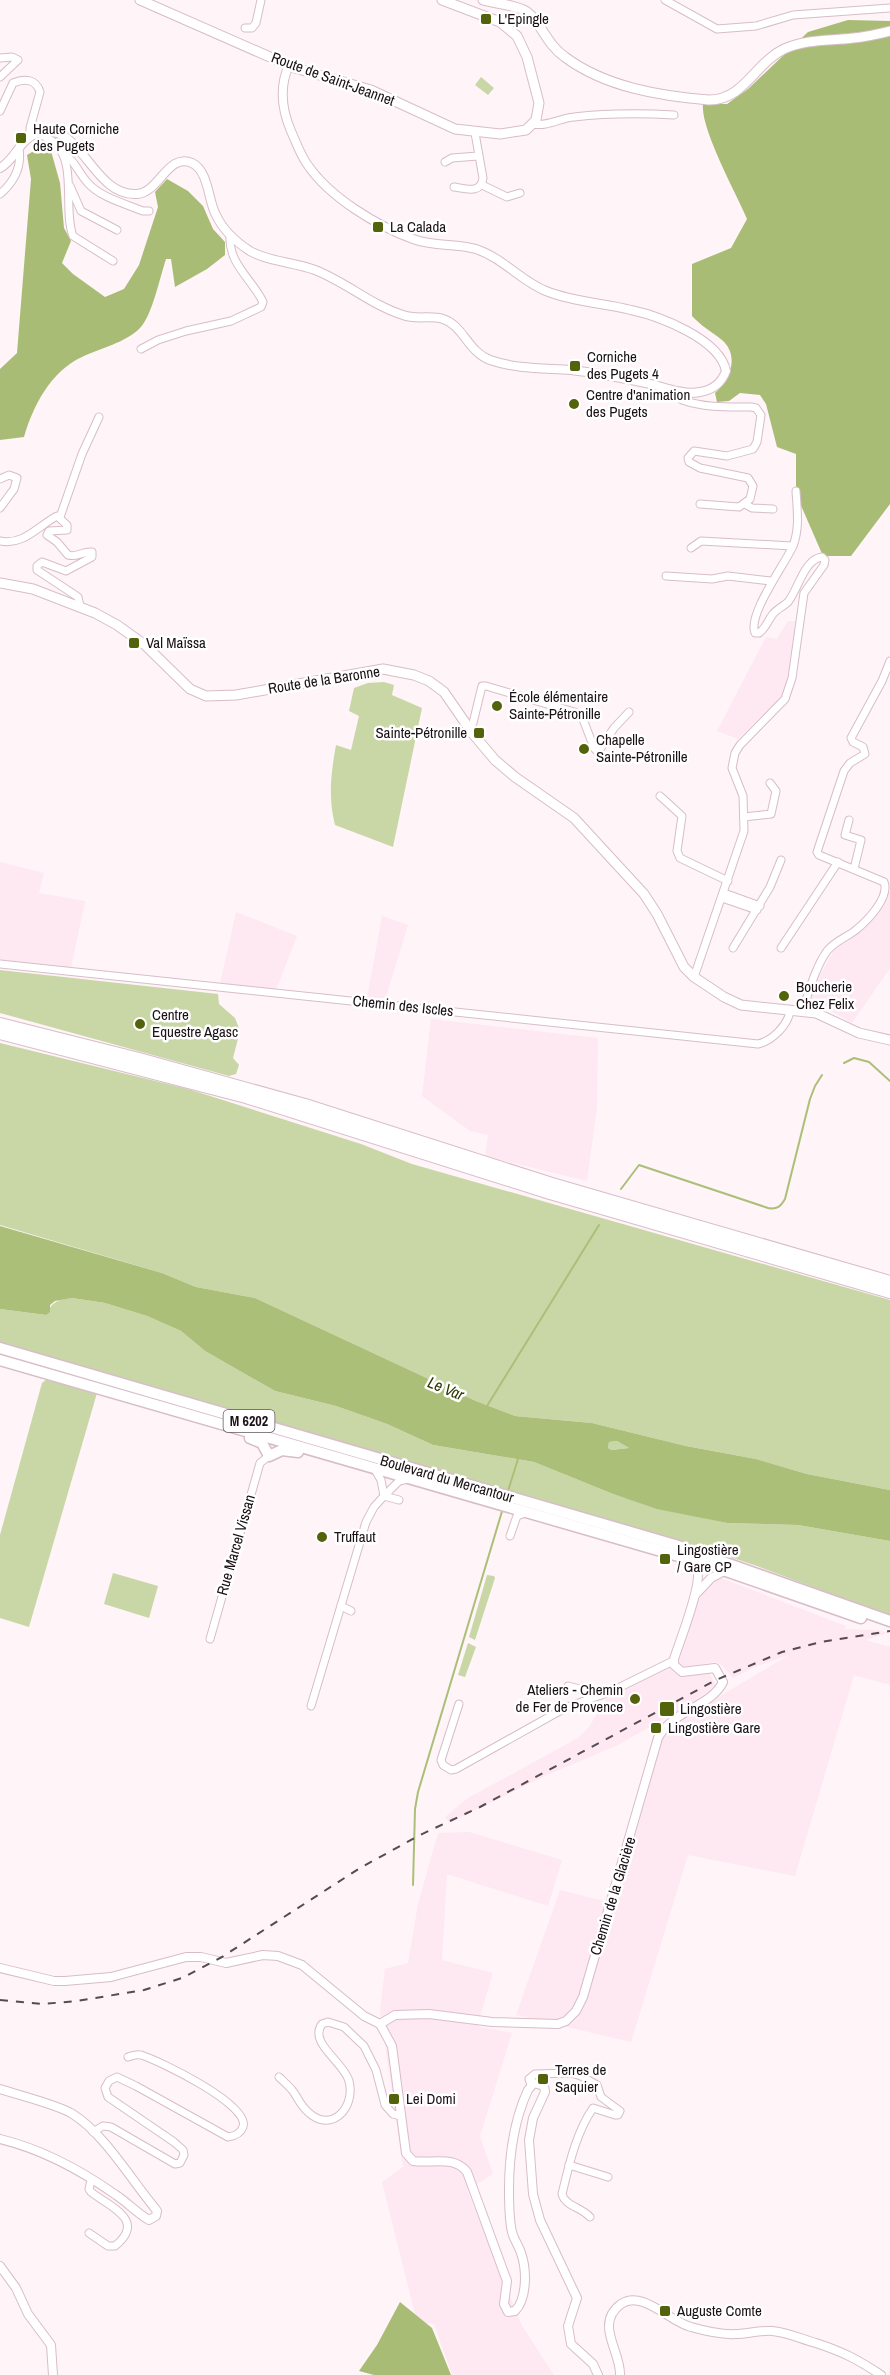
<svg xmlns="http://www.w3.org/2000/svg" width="890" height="2375" viewBox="0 0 890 2375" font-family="'Archivo Narrow',sans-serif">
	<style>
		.built { fill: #fee8f2 }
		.green { fill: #c9d7a7 }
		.forest { fill: #a9bc75 }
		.water { fill: #acbf78; fill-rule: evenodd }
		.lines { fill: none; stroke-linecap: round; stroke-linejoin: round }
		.stream { stroke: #acbf78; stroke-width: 2 }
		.minor-casing { stroke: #d8bdc9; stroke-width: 9 }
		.tertiary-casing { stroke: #d8bdc9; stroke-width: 10 }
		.secondary-casing { stroke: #d8bdc9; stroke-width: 11 }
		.primary-casing { stroke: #d8bdc9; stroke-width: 13 }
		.trunk-casing { stroke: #d8bdc9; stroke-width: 14 }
		.minor { stroke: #fff; stroke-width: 7 }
		.tertiary { stroke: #fff; stroke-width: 8 }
		.secondary { stroke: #fff; stroke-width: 9 }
		.primary { stroke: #fff; stroke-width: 10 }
		.trunk { stroke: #fff; stroke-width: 12 }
		.rail { stroke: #554b50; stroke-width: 2; stroke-dasharray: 8 8; stroke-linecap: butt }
		.poi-dot { fill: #52630b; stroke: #fff; stroke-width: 2 }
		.labels { text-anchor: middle; stroke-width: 5; stroke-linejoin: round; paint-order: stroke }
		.shield { fill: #fff; stroke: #5f585b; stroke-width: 1.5 }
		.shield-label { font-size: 14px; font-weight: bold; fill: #1a1015 }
		.poi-label { font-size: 15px; fill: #1a1015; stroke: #fff; text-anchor: start }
		.street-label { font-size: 15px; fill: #1a1015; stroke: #fff }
		.water-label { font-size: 16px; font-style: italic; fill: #2d3801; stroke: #fff }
	</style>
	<rect width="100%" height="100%" fill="#fff4f8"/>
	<g class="built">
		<path d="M788 621H795L792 654 784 694 738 739 717 731 766 637 777 639Z"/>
		<path d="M0 862 44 873 39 893 85 901 71 968 0 961Z"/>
		<path d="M890 892V968L852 1023 833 1012 808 1006 818 979 834 950 862 930 880 910Z"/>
		<path d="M236 912 297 936 276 990 220 984Z"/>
		<path d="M382 916 408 925 385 1000 367 998Z"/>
		<path d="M431 1019 598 1038 597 1107 587 1181 485 1156 488 1135 470 1131 422 1096Z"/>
		<path d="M721 1578 846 1626 845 1629 877 1630 888 1633 865 1640 890 1647V1685L854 1675 795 1876 688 1855 631 2042 516 2015 560 1890 608 1902 653 1736 789 1655 755 1667 733 1678 723 1666 715 1662 686 1667 680 1665 677 1660 697 1602 708 1586Z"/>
		<path d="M668 1664 673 1672 679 1675 709 1672 716 1686 683 1708 618 1745 547 1775 449 1823 445 1817 468 1798 578 1738 589 1727 609 1694Z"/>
		<path d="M469 1832 562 1860 548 1906 447 1874 442 1960 493 1973 477 2026 512 2033 480 2136 493 2174 467 2190 521 2324 554 2375H452L434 2324 417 2322 382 2182 403 2167 380 2011 385 1969 408 1963 418 1904 438 1833Z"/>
	</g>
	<g class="green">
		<path d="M481 77 494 88 488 95 475 85Z"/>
		<path d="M384 682 394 685 392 695 422 708 393 847 335 825C328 797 331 773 336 745L351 750 359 716 349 711 354 688 368 683Z"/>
		<path d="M0 970 218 994 219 1004 235 1018 240 1031 233 1058 239 1065 236 1074 229 1076 0 1013Z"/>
		<path d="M0 1043 188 1089 361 1144 412 1164 890 1300V1490L807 1474 756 1459 686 1446 592 1423 515 1416 476 1401 255 1298 196 1287 162 1273 0 1225Z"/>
		<path d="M72 1298 105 1303 147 1316 181 1331 205 1351 275 1391 336 1406 387 1424 433 1445 534 1462 613 1494 657 1508 727 1523 798 1525 890 1541V1616L757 1566 685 1542 0 1343V1309L46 1315C52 1301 58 1300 72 1298Z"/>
		<path d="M47 1379 97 1393 29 1627 0 1618V1535L42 1383Z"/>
		<path d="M617 1441 629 1448 610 1450 608 1448 609 1442Z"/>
		<path d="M113 1573 158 1586 149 1618 104 1604Z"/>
		<path d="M487 1575 494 1576 495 1578 475 1640 469 1637Z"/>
		<path d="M468 1643 476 1647 465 1677 458 1675Z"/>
	</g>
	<g class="forest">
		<path d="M848 20 890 21V504L851 556H823L796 494V454L777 447 766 404 760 395 740 393 729 401 717 402 715 393C730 380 740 356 722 340 712 332 701 326 692 316V264L731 248 747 219C736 193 700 128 703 104H727L748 89 808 32Z"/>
		<path d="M42 146 51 151 60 183 64 228 71 241 62 263 73 274 105 297 124 289 139 265 158 207 155 192 167 179 188 191 203 206 213 229 225 242V255L207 269 175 287 171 259H166C160 277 152 316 140 328 125 343 101 348 82 357 51 371 33 406 24 437L0 440V369L17 353 31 179 27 155Z"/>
		<path d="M400 2302 432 2328 451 2375H374L359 2371 377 2345Z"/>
	</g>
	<path class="water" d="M0 1226 162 1273 196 1287 255 1298 476 1401 515 1416 592 1423 686 1446 756 1459 807 1474 890 1490V1541L798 1525 727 1523 657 1509 613 1494 534 1462 433 1445 387 1424 336 1406 275 1391 205 1351 181 1331 147 1316 105 1303 72 1298 55 1301 50 1305V1312L46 1315 0 1309ZM617 1441 629 1448 611 1450 608 1448 609 1442Z"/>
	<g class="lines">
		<g class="stream">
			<path d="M844 1063 854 1058 869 1062 890 1081"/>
			<path d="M621 1189 639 1165 768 1208C777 1210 781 1206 785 1199L810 1099 815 1086 822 1075"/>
			<path d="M487 1406 599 1225"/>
			<path d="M508 1491 518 1459"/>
			<path d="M413 1885 415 1809 418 1792 503 1508"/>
		</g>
		<g class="minor-casing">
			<g id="minor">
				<path d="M665 0 717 29 756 26 793 15 890 8"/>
				<path d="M245 28H252L256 23 261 0"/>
				<path d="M0 58 12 57 18 60 0 77"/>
				<path d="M0 111 13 83C25 78 36 79 40 92L30 128V137"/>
				<path d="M533 124C547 127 560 118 574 117 608 113 641 113 674 115"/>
				<path d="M39 133C44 137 50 139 55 143 77 163 63 211 73 236L113 261"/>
				<path d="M62 153C75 160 78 172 87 182 99 197 126 204 143 211H149"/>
				<path d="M445 162 452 158 478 156"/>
				<path d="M482 185 507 197 520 193"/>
				<path d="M70 186 81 211 117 230"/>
				<path d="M454 187C467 189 481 194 483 178L475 133"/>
				<path d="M0 194C14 182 22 168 19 149"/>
				<path d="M141 349 158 340 186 331 231 321 261 307 263 302C252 279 228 264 230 235"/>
				<path d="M680 391 682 400C705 408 727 407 751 407L756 408 761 415 757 442 753 449 727 456 694 451 688 458 689 462 700 468 748 478 753 486 750 499 739 507 700 504"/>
				<path d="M0 479 9 475 17 478 14 489 0 508"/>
				<path d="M745 504 752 508 773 509"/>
				<path d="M60 517 82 454 99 417"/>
				<path d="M0 541C23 546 38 526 57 516L67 525V530L49 531 47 535 57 542 68 555C76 558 83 551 92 552V557L66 571 42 562 37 566V570L78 597 80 606"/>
				<path d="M691 548 701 541 792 546"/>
				<path d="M666 576 712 579 728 576 771 581"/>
				<path d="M469 729 473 723 482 686H486L581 714 594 748 598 752 614 728 629 712"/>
				<path d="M660 796 682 816 677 851 680 858 728 881"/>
				<path d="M744 817 771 814 776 791 770 783"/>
				<path d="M849 820 845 835 861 840 854 869"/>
				<path d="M724 893 760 906"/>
				<path d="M722 898 757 910"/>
				<path d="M733 948 770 887 781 860"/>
				<path d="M781 948 838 862"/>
				<path d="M0 964 758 1044C772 1041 788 1025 790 1011"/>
				<path d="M694 977 744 831 743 796 732 768 735 753 740 745 785 699 792 678 804 593 824 565 825 560 822 557C804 559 798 590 788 602 784 606 777 609 773 614 768 620 766 628 759 633H755C747 615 785 564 793 546 800 528 797 509 796 491"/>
				<path d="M802 1012C809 992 815 968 827 951 836 940 848 937 857 929 868 920 890 897 884 882L819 855 817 852 844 771 850 763 865 754 863 747 853 742 851 738 882 681 890 661"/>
				<path d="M374 1468 381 1480 384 1496"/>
				<path d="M384 1496 399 1481 408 1479"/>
				<path d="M510 1536 517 1516 525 1513"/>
				<path d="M341 1606 351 1611"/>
				<path d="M210 1639 260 1463 269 1456"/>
				<path d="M568 1686 601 1695"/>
				<path d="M459 1704 441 1760 443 1765 451 1770 456 1769 565 1708 612 1691 673 1661"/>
				<path d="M311 1706 366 1522 374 1507 384 1496 399 1500"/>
				<path d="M279 2077C283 2081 288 2085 292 2090 298 2097 299 2104 308 2112 331 2134 356 2108 349 2081 344 2062 308 2043 322 2024L328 2022 344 2027 364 2046 376 2070 385 2105 393 2114 401 2116"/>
				<path d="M531 2085 529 2079 535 2074 571 2073 581 2076 597 2085 601 2097 620 2111 618 2115H615L593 2108C576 2133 569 2165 562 2194 565 2206 581 2207 590 2217"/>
				<path d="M93 2132 103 2126 111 2127 175 2164 180 2163 184 2155 183 2150 174 2142 108 2097 105 2088 109 2081 117 2077 136 2086 228 2137C235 2136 240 2134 243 2127 251 2105 160 2061 141 2055 137 2054 133 2055 128 2057"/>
				<path d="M569 2165 608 2177"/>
				<path d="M89 2233 108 2246H115C147 2220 110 2207 91 2192L89 2189 91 2180"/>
			</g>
		</g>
		<g class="tertiary-casing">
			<g id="tertiary">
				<path d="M0 168C15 160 19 141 35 134 80 115 91 197 137 194 159 193 168 152 192 163 209 171 208 201 216 215 223 230 236 242 250 251 269 262 294 262 315 270 346 282 371 305 403 315 416 320 431 315 443 319 463 325 468 352 490 360 516 369 544 368 571 370 599 373 627 379 655 385 669 389 685 395 700 392 713 390 722 382 726 371 720 339 659 316 631 310 603 303 573 302 546 291 521 281 503 258 476 249 456 243 434 247 413 239 377 226 329 197 307 164 300 154 296 142 291 131 282 110 279 87 289 65"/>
				<path d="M695 1595 711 1578 726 1570"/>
				<path d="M0 1968 54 1981H65L111 1977 186 1957H201L226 1963 263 1955 278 1956 302 1965 364 2016 380 2024"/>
				<path d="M380 2024 392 2046 406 2153 413 2161C432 2164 454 2155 467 2172L507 2281 504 2304 508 2312 515 2311C527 2299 527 2270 521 2253 519 2246 514 2240 512 2232 509 2219 509 2204 509 2190 509 2157 514 2120 528 2090L534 2083 544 2086 545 2092 533 2118 529 2140 533 2194 540 2220 577 2298 568 2326 571 2344 593 2364 598 2375"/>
				<path d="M380 2024 395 2015 429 2014 492 2022 558 2024 566 2021 576 2011 583 1997 658 1738C672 1710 711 1707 723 1682L715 1668 682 1672 674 1665V1659C679 1643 703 1583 697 1570 695 1566 691 1563 687 1560"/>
				<path d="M0 2089C18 2095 55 2104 71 2113 103 2132 130 2178 154 2207L157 2211 156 2216 149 2220C137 2213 128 2203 116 2195 82 2171 41 2149 0 2139"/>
				<path d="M0 2266 16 2288 28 2314 51 2345 53 2375"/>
				<path d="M620 2375C621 2351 594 2324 621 2304 642 2289 670 2322 691 2327 705 2331 721 2335 736 2334 747 2334 760 2330 772 2331 787 2332 801 2339 816 2343 843 2352 857 2359 881 2375"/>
			</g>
		</g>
		<g class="secondary-casing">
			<g id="secondary">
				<path d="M140 0 295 68 371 90 455 129 500 134 526 130 536 120 539 103 527 57 517 36 500 22 442 0"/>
				<path d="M483 0C496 4 515 4 527 12 541 22 546 44 565 57 605 87 660 96 709 100 744 100 755 63 784 49 806 39 830 41 853 38 866 37 878 34 890 31"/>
				<path d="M0 583 33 589 95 613 117 625 145 645 190 689 206 696 236 695 383 669 414 675 429 681 444 692 473 734 495 760 515 777 574 818 644 894 657 914 684 967 694 977 724 997 741 1005 816 1013 859 1033 890 1040"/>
			</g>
		</g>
		<g class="primary-casing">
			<g id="primary">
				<path d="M0 1348 675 1545 890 1621"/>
				<path d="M0 1360 706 1564 861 1618"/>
				<path d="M250 1438 262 1443 269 1456 282 1450 298 1452"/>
			</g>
		</g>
		<g class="trunk-casing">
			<g id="trunk">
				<path d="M0 1024 139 1059 305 1105 552 1184 890 1282"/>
				<path d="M0 1033 246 1097 550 1193 890 1292"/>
			</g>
		</g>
		<use href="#minor" class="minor"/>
		<use href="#tertiary" class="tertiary"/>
		<use href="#secondary" class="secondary"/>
		<use href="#primary" class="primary"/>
		<use href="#trunk" class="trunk"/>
		<path class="rail" d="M0 2000 43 2004 77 2001 144 1990 182 1978 222 1957 360 1868 420 1835 480 1807 716 1680 782 1652 821 1642 890 1631"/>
	</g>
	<g class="poi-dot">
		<rect x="480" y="13" width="12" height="12" rx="3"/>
		<rect x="15" y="132" width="12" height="12" rx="3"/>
		<rect x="372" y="221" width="12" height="12" rx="3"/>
		<rect x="569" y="360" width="12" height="12" rx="3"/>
		<circle cx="574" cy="404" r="6"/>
		<rect x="128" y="637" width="12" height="12" rx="3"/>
		<circle cx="497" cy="706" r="6"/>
		<rect x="473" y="727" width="12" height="12" rx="3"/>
		<circle cx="584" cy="749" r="6"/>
		<circle cx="784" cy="996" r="6"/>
		<circle cx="140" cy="1024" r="6"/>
		<circle cx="322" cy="1537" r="6"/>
		<rect x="659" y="1553" width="12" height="12" rx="3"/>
		<circle cx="635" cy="1699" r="6"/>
		<rect x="659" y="1701" width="16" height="16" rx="3"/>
		<rect x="650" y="1722" width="12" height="12" rx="3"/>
		<rect x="537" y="2073" width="12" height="12" rx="3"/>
		<rect x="388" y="2093" width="12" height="12" rx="3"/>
		<rect x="659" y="2305" width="12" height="12" rx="3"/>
	</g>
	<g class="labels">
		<rect class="shield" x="223.5" y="1410" width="51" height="22" rx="4.5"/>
		<g class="shield-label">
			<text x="249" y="1426">M 6202</text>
		</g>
		<g class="poi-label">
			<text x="498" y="24">L'Epingle</text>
			<text x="33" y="134">Haute Corniche<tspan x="33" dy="17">des Pugets</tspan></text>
			<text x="390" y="232">La Calada</text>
			<text x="587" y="362">Corniche<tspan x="587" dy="17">des Pugets 4</tspan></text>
			<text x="586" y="400">Centre d'animation<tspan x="586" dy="17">des Pugets</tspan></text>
			<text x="146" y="648">Val Maïssa</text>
			<text x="509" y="702">École élémentaire<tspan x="509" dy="17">Sainte-Pétronille</tspan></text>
			<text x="467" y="738" text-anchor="end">Sainte-Pétronille</text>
			<text x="596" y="745">Chapelle<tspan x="596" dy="17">Sainte-Pétronille</tspan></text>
			<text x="796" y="992">Boucherie<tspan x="796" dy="17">Chez Felix</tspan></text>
			<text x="152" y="1020">Centre<tspan x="152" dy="17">Equestre Agasc</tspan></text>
			<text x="334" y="1542">Truffaut</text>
			<text x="677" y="1555">Lingostière<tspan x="677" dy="17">/ Gare CP</tspan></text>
			<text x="623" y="1695" text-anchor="end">Ateliers - Chemin<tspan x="623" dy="17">de Fer de Provence</tspan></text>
			<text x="680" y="1714">Lingostière</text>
			<text x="668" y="1733">Lingostière Gare</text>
			<text x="555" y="2075">Terres de<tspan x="555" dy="17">Saquier</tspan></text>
			<text x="406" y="2104">Lei Domi</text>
			<text x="677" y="2316">Auguste Comte</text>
		</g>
		<g class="street-label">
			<text transform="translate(333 79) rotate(20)" y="5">Route de Saint-Jeannet</text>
			<text transform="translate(324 680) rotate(-9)" y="5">Route de la Baronne</text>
			<text transform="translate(403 1006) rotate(6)" y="5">Chemin des Iscles</text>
			<text transform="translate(447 1479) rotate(16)" y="5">Boulevard du Mercantour</text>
			<text transform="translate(236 1545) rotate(-74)" y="5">Rue Marcel Vissan</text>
			<text transform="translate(613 1896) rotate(-73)" y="5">Chemin de la Glacière</text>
		</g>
		<g class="water-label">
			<text transform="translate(446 1388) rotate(22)" y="6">Le Var</text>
		</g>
	</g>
</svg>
